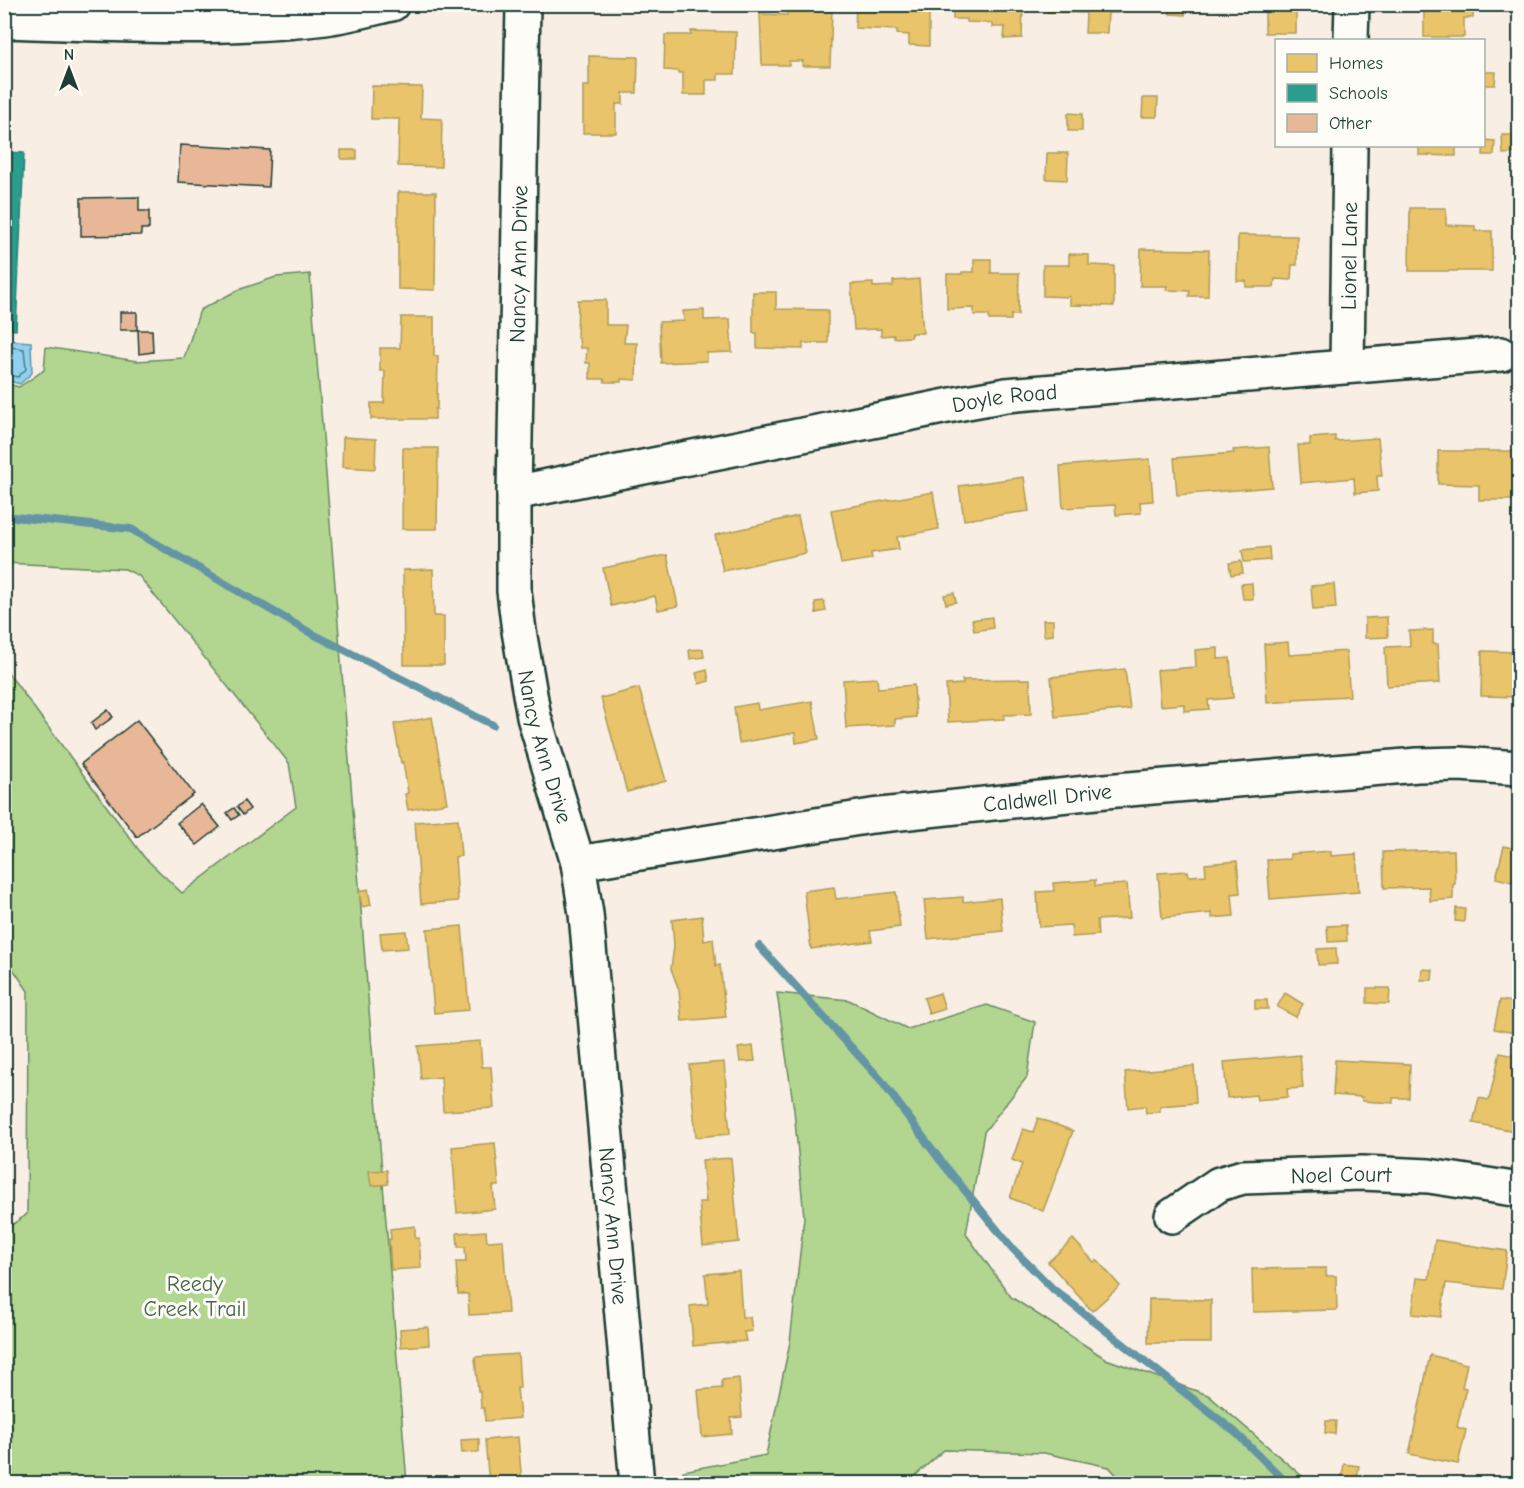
<svg xmlns="http://www.w3.org/2000/svg" width="1524" height="1488" viewBox="0 0 1524 1488" font-family="'Comic Neue',sans-serif">
	<style>
		.green { fill: #b2d590; stroke: #688962; stroke-width: 1.5 }
		.water { fill: #90d0f1; stroke: #6395a5; stroke-width: 1.5 }
		.homes { fill: #e9c46a; stroke: #ac9c5a; stroke-width: 1.5 }
		.schools { fill: #2a9d8f; stroke: #278074; stroke-width: 1.5 }
		.lines { fill: none; stroke-linecap: round; stroke-linejoin: round }
		.shore { stroke: #4c7880; stroke-width: 1.5 }
		.stream { stroke: #6395a5; stroke-width: 8 }
		.building { fill: #e7b797; stroke: #1f3d34; stroke-width: 1.5 }
		.minor-casing { stroke: #1f3d34; stroke-width: 38 }
		.minor { stroke: #fdfcf7; stroke-width: 33 }
		.labels { text-anchor: middle; stroke-width: 6; stroke-linejoin: round; paint-order: stroke }
		.street-label { font-size: 22px; fill: #1f3d34; stroke: #fdfcf7 }
		.park-label { font-size: 22px; fill: #44634b; stroke: #fdfcf7 }
	</style>
	<rect width="100%" height="100%" fill="#f9eee4"/>
	<filter id="ink" filterUnits="userSpaceOnUse"><feTurbulence type="fractalNoise" baseFrequency=".0167" numOctaves="2"/><feDisplacementMap in="SourceGraphic" scale="12" xChannelSelector="R" yChannelSelector="G"/><feConvolveMatrix kernelMatrix="1 2 1 2 8 2 1 2 1" color-interpolation-filters="sRGB"/></filter>
	<g filter="url(#ink)">
		<g class="green">
			<path d="M310 274 407 1483H5V1230L27 1214 28 991 5 957 4 667 144 857 182 893 296 807 289 763 139 576 125 569 5 563 4 383 19 387 44 370 46 347 137 361 184 358 200 310 238 290 276 277Z"/>
			<path d="M777 993 849 1000 908 1029 987 1005 1035 1022 1027 1077 984 1132 966 1234 1011 1297 1106 1359 1208 1395 1310 1483H1124L1109 1467 1044 1453 944 1450 907 1483H684L683 1471 766 1455 790 1342 804 1217 794 1110Z"/>
		</g>
		<path class="water" d="M5 340 31 342 32 373 20 384 5 380Z"/>
		<g class="homes">
			<path d="M856 4H929V46L909 45V35L897 34V30L855 28Z"/>
			<path d="M953 4H1023L1022 38 1004 39 1005 27H992V23L967 22V19H953Z"/>
			<path d="M1047 4H1120L1119 13H1108L1107 33H1085L1086 13 1047 12Z"/>
			<path d="M1169 4H1216V5H1186L1185 15 1170 14Z"/>
			<path d="M1244 4H1296V33H1265V10L1245 9Z"/>
			<path d="M1424 4H1473V18H1464V37H1424Z"/>
			<path d="M802 7H817V10H832L830 66H802L803 61H789V65H762L760 14 787 15V9H802Z"/>
			<path d="M691 31 736 32 735 74H718V80H706V95H683V73H679V71L664 70 665 35H691Z"/>
			<path d="M589 56 638 57 637 93H623V104H616V133H583V86H589Z"/>
			<path d="M1484 72H1496L1495 85H1484Z"/>
			<path d="M372 86 422 87 421 118 442 119 441 167 398 166 399 119H371Z"/>
			<path d="M1143 98H1158L1157 117H1142Z"/>
			<path d="M1068 113 1082 114V131H1068Z"/>
			<path d="M1502 135H1516L1517 153 1503 154Z"/>
			<path d="M1484 140 1495 141 1494 155H1483Z"/>
			<path d="M1419 146H1456V156L1419 155Z"/>
			<rect x="341" y="150" width="16" height="9"/>
			<path d="M1047 153H1068L1067 180 1046 179Z"/>
			<path d="M398 192H436L435 290 398 289Z"/>
			<path d="M1410 208H1446V225L1475 226V231H1492V271H1409Z"/>
			<path d="M1238 235 1297 236V265H1292L1291 280 1275 279 1274 287H1246V281H1237Z"/>
			<path d="M1141 249 1209 250 1208 296H1189L1190 291 1166 290 1167 286H1140Z"/>
			<path d="M1069 254 1089 255V265L1114 266V306L1070 305V297L1043 296V265H1069Z"/>
			<path d="M974 259H991V273H1019L1018 315H1011V320H989V315H974V308L947 309V274H962V272H974Z"/>
			<path d="M919 279 923 333H911V337L894 338V335L881 336V329L854 330 851 284 873 283V287L893 286V281Z"/>
			<path d="M753 292H776V309L828 310V343H803V349L757 348V333H753Z"/>
			<path d="M578 300H606V325H626L624 343H637L636 380 621 379V382H605L604 379H590V363H586L587 348H580L579 338 577 337Z"/>
			<path d="M704 310V320L730 319 732 352 707 353V361L661 363 659 322 684 321 683 311Z"/>
			<path d="M401 317H434V356H438L437 409H435V419H371V403H384L385 371H380V348H400Z"/>
			<path d="M1335 436V441L1378 438 1382 476H1377L1378 491 1355 493 1354 478 1301 483 1298 445H1310V438Z"/>
			<path d="M343 437 376 439 375 469 342 467Z"/>
			<path d="M1269 447 1272 487 1177 495 1174 458 1234 453 1233 450Z"/>
			<path d="M403 448H438L437 529H402Z"/>
			<path d="M1438 451H1520V500H1479V485L1438 484Z"/>
			<path d="M1150 459 1153 501 1140 502 1141 513 1116 515 1115 505 1063 508 1060 466Z"/>
			<path d="M1024 477 1029 511 964 520 959 486Z"/>
			<path d="M933 492 939 529 897 537 899 549 871 553 872 559 841 564 831 510Z"/>
			<path d="M798 516 806 553 723 571 715 535Z"/>
			<path d="M1269 547 1270 560 1244 562 1242 550Z"/>
			<path d="M667 555 678 606 658 610 655 596 611 606 603 568Z"/>
			<path d="M1241 561 1243 573 1231 575 1229 563Z"/>
			<path d="M433 569 434 616H444V665H404L403 570Z"/>
			<path d="M1252 583 1253 599H1243L1241 584Z"/>
			<path d="M1334 584 1336 608 1313 610 1311 586Z"/>
			<path d="M954 593 956 602 946 604 944 595Z"/>
			<path d="M824 601 826 611 816 613 815 602Z"/>
			<path d="M992 617 993 628 974 631 972 620Z"/>
			<path d="M1387 617 1388 637 1365 638V618Z"/>
			<path d="M1043 620H1053V635L1044 636Z"/>
			<path d="M1433 630V644H1438L1440 683 1387 686 1385 647 1410 646 1409 631Z"/>
			<path d="M1288 642 1289 655 1346 651 1350 696 1293 699V701L1267 703 1264 644Z"/>
			<path d="M1218 648V659L1230 658 1233 698 1208 700 1209 709 1184 711V704L1160 706 1157 670 1196 667 1195 650Z"/>
			<path d="M703 649 704 657 690 659 689 650Z"/>
			<path d="M1482 651 1520 652V697L1481 696Z"/>
			<path d="M1125 669 1130 709 1055 717 1051 677Z"/>
			<path d="M707 670 709 681 699 684 696 673Z"/>
			<path d="M877 678 878 688 914 685 916 717 895 719V725L846 728 843 680Z"/>
			<path d="M1030 679 1031 714 1004 715V719L948 722 946 685 963 684 962 680Z"/>
			<path d="M639 688 666 781 627 792 601 698Z"/>
			<path d="M812 701 819 739 796 743 795 733 739 743 734 707 757 703 758 710Z"/>
			<path d="M432 717 447 803 408 810 405 794 408 793 403 762 401 763 394 724Z"/>
			<path d="M458 819 461 856 455 857 458 901 421 904 415 822Z"/>
			<path d="M1504 846 1520 850V884L1496 878Z"/>
			<path d="M1454 850 1455 884H1453V899L1430 901 1429 887 1384 888 1383 852Z"/>
			<path d="M1331 851V856L1356 854 1359 892 1270 899 1267 860 1290 859V854Z"/>
			<path d="M1237 861 1240 893 1232 894 1234 916 1212 918V913L1162 918 1158 873 1188 871 1189 876 1206 875 1205 864Z"/>
			<path d="M1095 880V886L1127 884 1130 918 1097 920 1098 935 1072 937 1071 925 1039 927 1037 892 1054 891 1053 883Z"/>
			<path d="M834 887 836 899 896 892 900 927 870 931 872 941 811 949 804 891Z"/>
			<path d="M368 889 371 905 362 907 359 892Z"/>
			<path d="M963 897V902L1000 898 1003 931 928 939 924 900Z"/>
			<path d="M1456 908 1465 909 1464 922 1455 921Z"/>
			<path d="M702 916 704 941 713 939 716 966 720 965 726 1017 682 1021 679 990 671 969 674 946 672 920Z"/>
			<path d="M1346 925 1347 941 1328 942 1327 926Z"/>
			<path d="M462 926 469 1010 434 1013 427 929Z"/>
			<path d="M406 931 408 948 382 950 380 933Z"/>
			<path d="M1336 948 1337 964 1318 965 1317 949Z"/>
			<path d="M1422 969 1433 970 1432 980H1421Z"/>
			<path d="M1520 977V1034L1494 1029 1500 1000 1513 1002Z"/>
			<path d="M1367 988H1390L1389 1004 1367 1003Z"/>
			<path d="M940 993 945 1009 929 1014 924 998Z"/>
			<path d="M1285 993 1303 1004 1296 1017 1277 1007Z"/>
			<path d="M1255 1000H1267L1268 1009H1255Z"/>
			<path d="M480 1041 482 1067H491L494 1108 443 1111 441 1077 421 1079 418 1046Z"/>
			<path d="M753 1046 755 1061 740 1062 738 1048Z"/>
			<path d="M1500 1053 1520 1057V1132L1473 1123 1479 1098 1489 1100Z"/>
			<path d="M1300 1055 1303 1088 1287 1089 1288 1097 1257 1100 1256 1095 1227 1098 1224 1062Z"/>
			<path d="M1335 1060 1410 1064 1409 1098H1393V1103L1362 1101V1097L1333 1095Z"/>
			<path d="M724 1062 730 1134 696 1137 689 1065Z"/>
			<path d="M1194 1066 1196 1103 1160 1106V1112L1146 1113 1145 1106 1128 1108 1125 1072Z"/>
			<path d="M1038 1118 1073 1131 1043 1211 1010 1198 1022 1164 1012 1160 1023 1129 1033 1132Z"/>
			<path d="M495 1143 499 1186H493L495 1209 457 1213 452 1147Z"/>
			<path d="M731 1158 739 1242 703 1246 699 1202H706L702 1160Z"/>
			<path d="M387 1170 388 1184 371 1186 369 1171Z"/>
			<path d="M415 1226V1238H419L421 1268 391 1270 389 1239H391L390 1229Z"/>
			<path d="M486 1231 487 1241 503 1240 508 1313 469 1315 468 1294H458L456 1262H466L465 1247H458L457 1233Z"/>
			<path d="M1073 1239 1094 1262 1097 1260 1120 1286 1092 1311 1048 1262Z"/>
			<path d="M1435 1240 1507 1251 1502 1289 1446 1283 1441 1317 1412 1314 1417 1278 1429 1279Z"/>
			<path d="M1326 1268V1276H1336L1337 1310 1253 1312 1252 1269Z"/>
			<path d="M739 1271 742 1317H750L752 1331 744 1332 746 1341 693 1346 690 1306 708 1304 705 1274Z"/>
			<path d="M1149 1299 1211 1300V1343H1148Z"/>
			<path d="M428 1327 429 1345 401 1347 400 1329Z"/>
			<path d="M518 1354 520 1388H517L520 1418 485 1421 484 1408H481L480 1391H478L475 1357Z"/>
			<path d="M1430 1355 1467 1364 1462 1387 1466 1388 1457 1427 1466 1430 1458 1464 1409 1454Z"/>
			<path d="M739 1378 742 1417 731 1418 732 1434 702 1437 698 1390 722 1388V1380Z"/>
			<path d="M1326 1421H1336L1335 1434 1325 1433Z"/>
			<path d="M518 1437 522 1484H489L485 1440Z"/>
			<path d="M479 1439V1452L462 1453 461 1440Z"/>
			<path d="M1344 1464 1359 1466 1356 1484 1341 1482Z"/>
		</g>
		<path class="schools" d="M4 152 24 153 16 330 4 329Z"/>
		<g class="lines">
			<path class="shore" d="M4 346 24 349 26 369 18 377 4 374"/>
			<g class="stream">
				<path d="M4 516 131 529 307 631 493 725"/>
				<path d="M759 946 880 1079 940 1160 1013 1249 1053 1289 1235 1432 1288 1484"/>
			</g>
		</g>
		<g class="building">
			<path d="M180 145 270 150 268 187 178 182Z"/>
			<path d="M139 197V211H149V229H141V235L81 236V198Z"/>
			<rect x="120" y="312" width="17" height="18"/>
			<path d="M138 330H152L153 352 139 354Z"/>
			<path d="M108 710 113 717 95 730 91 723Z"/>
			<path d="M137 720 194 794 137 837 81 764Z"/>
			<path d="M244 801 250 809 243 815 237 807Z"/>
			<path d="M201 804 220 827 197 845 177 823Z"/>
			<path d="M234 808 239 815 232 820 227 813Z"/>
		</g>
		<g class="lines">
			<g class="minor-casing">
				<g id="minor">
					<path id="s1" d="M523 4 514 493V591L519 631 534 717 578 863 586 914 637 1484"/>
					<path d="M4 21C111 24 219 31 325 18 347 15 370 9 392 4"/>
					<path d="M1351 40 1352 4"/>
					<path id="s2" d="M1347 366 1350 146"/>
					<path id="s3" d="M514 493 967 402 1006 395 1501 354"/>
					<path id="s4" d="M578 863 872 816 1105 791 1418 765 1459 764 1520 768"/>
					<path id="s5" d="M1172 1216 1219 1184 1243 1177 1362 1173 1429 1176 1520 1190"/>
				</g>
			</g>
			<use href="#minor" class="minor"/>
		</g>
	</g>
	<g class="labels">
		<g class="street-label">
			<text dy="8" stroke="none"><textPath href="#s2" startOffset="110">Lionel Lane</textPath></text>
			<text transform="translate(518 264) rotate(-89)" y="8">Nancy Ann Drive</text>
			<text dy="8" stroke="none"><textPath href="#s3" startOffset="500">Doyle Road</textPath></text>
			<text dy="8" stroke="none"><textPath href="#s1" startOffset="746">Nancy Ann Drive</textPath></text>
			<text dy="8" stroke="none"><textPath href="#s4" startOffset="474">Caldwell Drive</textPath></text>
			<text dy="8" stroke="none"><textPath href="#s5" startOffset="180">Noel Court</textPath></text>
			<text dy="8" stroke="none"><textPath href="#s1" startOffset="1232">Nancy Ann Drive</textPath></text>
		</g>
		<g class="park-label">
			<text x="195" y="1291">Reedy<tspan x="195" dy="25">Creek Trail</tspan></text>
		</g>
	</g>
	<rect width="1524" height="1488" fill="none" stroke="#fdfcf7" stroke-width="24"/>
	<rect x="12" y="12" width="1500" height="1464" fill="none" stroke="#1f3d34" stroke-width="2" filter="url(#ink)"/>
	<rect x="1275" y="39" width="210" height="108" fill="#fdfcf7" stroke="#a4b0a9" stroke-width="1.5"/>
	<rect x="1287" y="54" width="30" height="18" fill="#e9c46a" stroke="#a4b0a9" stroke-width="1.5"/>
	<text x="1329" y="69" font-size="18" fill="#1f3d34">Homes</text>
	<rect x="1287" y="84" width="30" height="18" fill="#2a9d8f" stroke="#a4b0a9" stroke-width="1.5"/>
	<text x="1329" y="99" font-size="18" fill="#1f3d34">Schools</text>
	<rect x="1287" y="114" width="30" height="18" fill="#e7b797" stroke="#a4b0a9" stroke-width="1.5"/>
	<text x="1329" y="129" font-size="18" fill="#1f3d34">Other</text>
	<g transform="translate(69 69)" stroke="#fdfcf7" stroke-width="4.5" paint-order="stroke">
	<path d="M0-4.5L10 22L0 15L-10 22Z" fill="#1f3d34"/>
	<text y="-9" font-size="16" font-weight="bold" text-anchor="middle" fill="#1f3d34">N</text>
	</g>
</svg>
